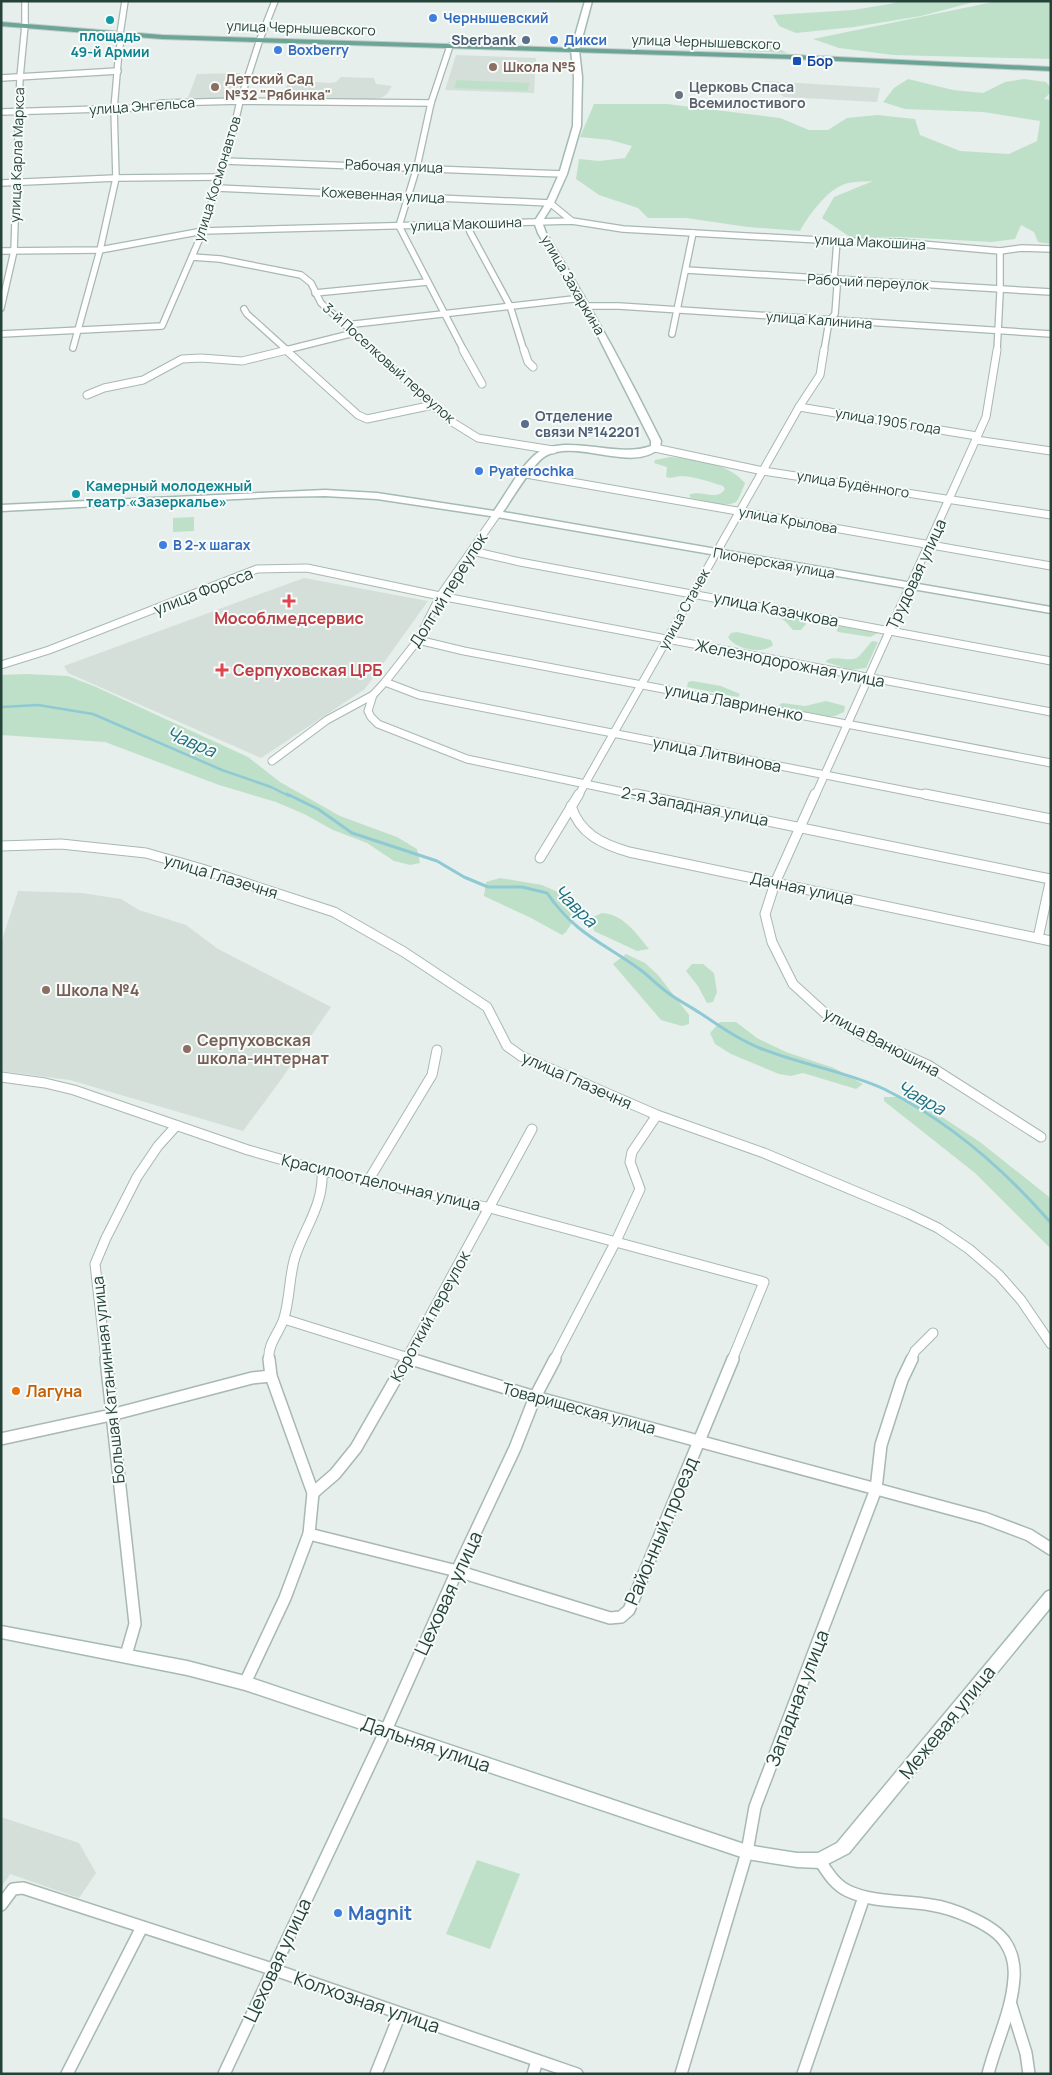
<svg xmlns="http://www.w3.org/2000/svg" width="1052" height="2075" viewBox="0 0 1052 2075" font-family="Manrope,sans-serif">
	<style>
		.built { fill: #d4dfda }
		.green { fill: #bfe0c8 }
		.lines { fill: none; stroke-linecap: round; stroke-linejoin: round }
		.stream-far1 { stroke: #8ec9d4; stroke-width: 2.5 }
		.stream { stroke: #8ec9d4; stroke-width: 3 }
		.street-far3-casing { stroke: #a8b8b2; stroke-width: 8 }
		.street-far2-casing { stroke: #a8b8b2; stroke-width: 9 }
		.street-far1-casing { stroke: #a8b8b2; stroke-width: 11 }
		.street-casing { stroke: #a8b8b2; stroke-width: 14 }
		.secondary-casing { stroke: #a4bbb3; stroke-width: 3 }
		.primary-casing { stroke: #c2cac8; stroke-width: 2 }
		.street-far3 { stroke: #fff; stroke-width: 5.5 }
		.street-far2 { stroke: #fff; stroke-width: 7 }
		.street-far1 { stroke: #fff; stroke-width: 9 }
		.street { stroke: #fff; stroke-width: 11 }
		.secondary { fill: #fff; fill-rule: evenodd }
		.primary { fill: #6aa596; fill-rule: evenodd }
		.shop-dot { fill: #3f7fe0; stroke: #f7fbf9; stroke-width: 2 }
		.culture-dot { fill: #0f9aa8; stroke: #f7fbf9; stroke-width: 2 }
		.service-dot { fill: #5c6f8a; stroke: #f7fbf9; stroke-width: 2 }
		.transit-dot { fill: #1a4fb4; stroke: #f7fbf9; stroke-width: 2 }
		.education-dot { fill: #8d6e63; stroke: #f7fbf9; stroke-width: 2 }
		.worship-dot { fill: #6b7280; stroke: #f7fbf9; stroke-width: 2 }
		.health-dot { fill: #e0444e; stroke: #f7fbf9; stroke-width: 2 }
		.food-dot { fill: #e8710a; stroke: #f7fbf9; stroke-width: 2 }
		.labels { text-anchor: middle; stroke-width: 4; stroke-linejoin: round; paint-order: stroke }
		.far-shop-label { font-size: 14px; font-weight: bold; fill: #366cbe; stroke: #f7fbf9; text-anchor: start }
		.far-street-label { font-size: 14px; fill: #24423a; stroke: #f7fbf9 }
		.far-culture-label { font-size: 14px; font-weight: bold; fill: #0d838f; stroke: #f7fbf9 }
		.far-service-label { font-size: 14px; font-weight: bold; fill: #4e5e75; stroke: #f7fbf9; text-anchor: end }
		.far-transit-label { font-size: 14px; font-weight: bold; fill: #164399; stroke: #f7fbf9; text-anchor: start }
		.far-education-label { font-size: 14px; font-weight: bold; fill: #785e54; stroke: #f7fbf9; text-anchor: start }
		.far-worship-label { font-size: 14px; font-weight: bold; fill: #5b616d; stroke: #f7fbf9; text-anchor: start }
		.street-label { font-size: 16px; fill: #24423a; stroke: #f7fbf9 }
		.health-label { font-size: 16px; font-weight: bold; fill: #be3a42; stroke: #f7fbf9 }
		.education-label { font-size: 16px; font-weight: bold; fill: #785e54; stroke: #f7fbf9; text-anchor: start }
		.food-label { font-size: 16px; font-weight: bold; fill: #c56008; stroke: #f7fbf9; text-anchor: start }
		.water-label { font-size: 18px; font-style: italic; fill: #1c6f80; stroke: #f7fbf9 }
		.near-street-label { font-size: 19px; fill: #24423a; stroke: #f7fbf9 }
		.near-shop-label { font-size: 19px; font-weight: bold; fill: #366cbe; stroke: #f7fbf9; text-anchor: start }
	</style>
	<rect width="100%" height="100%" fill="#e6efeb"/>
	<g class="built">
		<path d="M456 55 536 58 534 93 445 90Z"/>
		<path d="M240 73 236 99 187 100 197 74Z"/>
		<path d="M291 75H305L303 81 329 83 336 82 341 77 374 78 376 84 392 86 387 94 381 98 364 100 281 99Z"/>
		<path d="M765 81 880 88 877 102 784 97Z"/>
		<path d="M304 578 428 601 365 689 261 758 68 673 64 666Z"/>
		<path d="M18 891 82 893 121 899 139 910 186 925 218 949 331 1007 280 1081 243 1131 70 1080 1 1071V943Z"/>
		<path d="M1 1817 79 1843 96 1873 79 1898 10 1874 1 1888Z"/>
	</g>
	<g class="green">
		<path d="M894 1H978L921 16 854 27 796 33 779 26 773 15 853 10 895 3Z"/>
		<path d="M998 1H1051V59L893 55 839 48 813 39Z"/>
		<path d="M750 45H771L787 53 743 51Z"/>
		<path d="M908 79 953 90 983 93 1005 82 1024 79 1046 82 1051 88V92L1044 99 1051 100V244L1038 242 1034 232 1021 225 1015 239 992 242 900 237H850L822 218 834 197 873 181C864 182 853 181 845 184 828 189 808 216 800 231L748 227 686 218H648L638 208 599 195 576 179 579 159 599 161 625 158 632 146 610 140 580 137 594 104H667L780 118 809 130H828L847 118 877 115 915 119 920 135 960 151 1009 154 1037 141 1040 121 983 112 905 109 883 102 894 88Z"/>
		<path d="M457 80 530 83 527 91 454 88Z"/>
		<path d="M670 457C695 459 728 463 745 483 743 488 740 496 737 501 730 509 701 500 691 498L689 495C701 489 717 502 725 489L723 486C711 482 696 477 682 476 676 476 673 479 666 477L667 467 654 463 655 460Z"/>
		<path d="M194 517V531L173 532V518Z"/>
		<path d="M781 613 804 619 806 624 801 630H793L785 621 779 618 778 616Z"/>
		<path d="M839 626 878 633 870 637 838 632 836 629Z"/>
		<path d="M737 632 771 640 773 645C763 655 734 649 728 637L731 633Z"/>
		<path d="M872 641 878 642 866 668 850 670 826 662 827 660C837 655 851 663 858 657 864 652 867 646 872 641Z"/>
		<path d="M27 674 68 676 96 687 248 757 280 782 340 816 397 837 417 849 420 863 410 865 394 861 367 843 333 830 304 814 276 802 219 785 105 742 1 735V675Z"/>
		<path d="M692 681 721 686 740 694 738 697 732 696 687 687 688 682Z"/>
		<path d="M826 701 845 706 844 712 835 716H828L781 707 779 705 782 703 805 706Z"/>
		<path d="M500 878 542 885 560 893 574 920 566 932 562 935 531 918 484 896 486 882Z"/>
		<path d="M602 913C623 914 636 933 649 949L637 951 594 931 591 918Z"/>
		<path d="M626 954 645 963 658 975 689 1015V1024L682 1026 661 1020 613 964Z"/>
		<path d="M692 964H703L714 973 717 992 713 1002 707 1003 698 986 686 971Z"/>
		<path d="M720 1022H736L757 1038 786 1052 834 1068 863 1084 856 1089 803 1073 791 1076 779 1074 731 1054 715 1044 710 1033Z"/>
		<path d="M884 1097H906L942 1117 980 1142 1048 1196 1051 1199V1249L975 1173 884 1101Z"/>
		<path d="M477 1860 520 1874 490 1949 446 1934Z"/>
	</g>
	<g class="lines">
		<path class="stream-far1" d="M1 707 38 705 93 714 222 770 271 787 289 796"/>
		<path class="stream" d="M287 794 318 809 352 833 437 861 464 877 488 887H522L547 893C576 935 604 943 642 971 652 979 661 988 671 995 681 1002 691 1007 700 1013 721 1027 739 1040 762 1049 802 1065 845 1071 884 1089 949 1121 1004 1169 1051 1223"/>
		<g class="street-far3-casing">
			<g id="street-far3">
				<path d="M450 46 431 103 417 167 399 226 464 351"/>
				<path d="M1 78 118 71"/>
				<path d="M1 112 135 108 163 103 240 101 431 103"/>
				<path d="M225 161 563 174"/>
				<path d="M1 183 116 178 220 177"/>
				<path d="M217 188 550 203 572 221"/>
				<path d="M468 224 470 232 510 306 524 351"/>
				<path d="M1 251 100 250 203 231 572 221 623 229 837 241 899 242 1000 251 1022 248 1051 249"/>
				<path d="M192 257 220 259 301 275 311 283 321 303 374 351"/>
				<path d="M686 270 1051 292"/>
				<path d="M315 293 427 282"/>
				<path d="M587 306H619L1051 334"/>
				<path d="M1 308 14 251 20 77 25 25V1"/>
				<path d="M244 309 247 314 288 351"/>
				<path d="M346 325 582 298"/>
				<path d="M1 334 162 326 203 231 233 132 240 101 260 39 275 1"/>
				<path d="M672 334 693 233"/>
				<path d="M73 348 100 250 116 178 114 109 119 50 121 41 126 36 120 34 125 1"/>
				<path d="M282 351 354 333"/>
				<path d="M824 351 829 321 835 314 837 287 834 280 837 241"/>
				<path d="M997 351 1000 293V251"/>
			</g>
		</g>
		<g class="street-far2-casing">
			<g id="street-far2">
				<path d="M286 350 358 415 367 419 433 405"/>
				<path d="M372 350 449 420 478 438 553 450"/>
				<path d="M463 350 482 384"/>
				<path d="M524 350 528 362 533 367"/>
				<path d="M87 395 104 388 143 380 182 359 201 358 242 361 287 350"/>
				<path d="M799 407 977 436"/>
				<path d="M976 440 1051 451"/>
				<path d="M655 448 763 471 1051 515"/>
				<path d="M526 474 1051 566"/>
				<path d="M472 551 520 562 1051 661"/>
				<path d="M418 640 464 651 1051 763"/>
				<path d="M1 665 49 650 257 569 307 568 440 596 1051 712"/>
				<path d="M385 682 419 695 932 796"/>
				<path d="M373 695 368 711 371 717 378 724 467 759 642 796"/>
				<path d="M272 761 327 720 373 695 385 682 418 640 440 596 497 514"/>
				<path d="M578 796 799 407 820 375 824 350"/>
				<path d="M815 796 986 417 997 350"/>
			</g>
		</g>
		<g class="street-far1-casing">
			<g id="street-far1">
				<path d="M636 794 1050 879"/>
				<path d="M815 794 775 883 765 914 772 942 793 984 827 1015 864 1036 928 1065 1041 1137"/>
				<path d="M925 794 1051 819"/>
				<path d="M571 806C580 834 602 844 629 852L1051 941"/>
				<path d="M1 846 61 844 146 853 202 869 334 912 404 952 487 1007 507 1046 521 1056 657 1115 764 1153 907 1213 938 1228 969 1249 999 1275 1021 1300 1051 1344"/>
				<path d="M540 858 579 794"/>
				<path d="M1038 938 1051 878"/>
				<path d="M1 1077 45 1083 74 1090 248 1150 322 1171 490 1208 764 1282 732 1360"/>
				<path d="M368 1181 432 1075 437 1050"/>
				<path d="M284 1319 415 1360"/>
				<path d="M106 1360 95 1264 106 1238 137 1177 158 1146 176 1126"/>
				<path d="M269 1360C267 1344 280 1332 284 1318 290 1298 289 1277 295 1257 305 1227 324 1204 322 1171"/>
				<path d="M406 1360 532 1129"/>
				<path d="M554 1360 616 1241 640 1189 630 1162 632 1152 657 1115"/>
				<path d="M911 1360 915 1351 933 1333"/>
			</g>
		</g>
		<g class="street-casing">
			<g id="street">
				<path d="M106 1359 135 1624 126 1655"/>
				<path d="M411 1359 535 1397 984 1518 1029 1535 1051 1549"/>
				<path d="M1 1439 111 1415 252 1378 271 1376"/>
				<path d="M313 1493 335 1474 356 1448 407 1359"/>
				<path d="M309 1534 457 1571 610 1618 621 1617 629 1610 733 1359"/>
				<path d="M245 1683 285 1598 309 1534 313 1493 271 1376 269 1359"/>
				<path d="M820 1861C828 1873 835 1885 848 1891 874 1903 903 1900 931 1905 952 1908 993 1924 1005 1942 1012 1952 1015 1966 1014 1978 1012 2011 996 2042 988 2074"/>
				<path d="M1 1905 13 1889 23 1888 272 1969 577 2074"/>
				<path d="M1011 2005 1026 2053 1029 2074"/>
				<path d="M67 2074 142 1927"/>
				<path d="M224 2074 386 1730 457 1571 515 1448 535 1397 555 1359"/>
				<path d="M376 2074 400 2014"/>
				<path d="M533 2074 537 2061"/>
				<path d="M681 2074 747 1852 755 1807 876 1489 881 1445 902 1380 912 1359"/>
				<path d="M803 2074 864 1897"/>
			</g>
		</g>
		<g class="secondary-casing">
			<g id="secondary">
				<path d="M585 1H592L579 50 582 77 581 126 567 174 554 203 542 222 546 233C588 301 626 370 661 441L660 448C631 474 576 437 544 457 532 465 512 499 503 512L1051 607V613L497 517 377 499 325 496 273 497 1 511V505L325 490 377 493 494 511C506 494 520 467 536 454 565 432 616 459 651 446V441L598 336 538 233 534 222 546 203 559 174 573 126 574 77 571 50Z"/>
				<path d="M1051 1590V1607L849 1853 820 1868 797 1867 747 1859 245 1690 187 1675 1 1638V1626L187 1661 245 1676 747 1845 797 1853H818L837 1843 1046 1592Z"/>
			</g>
		</g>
		<g class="primary-casing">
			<path id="primary" d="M1 22 162 35 795 55 1051 67V71L795 59 162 39 1 26Z"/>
		</g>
		<use href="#street-far3" class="street-far3"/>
		<use href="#street-far2" class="street-far2"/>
		<use href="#street-far1" class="street-far1"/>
		<use href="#street" class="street"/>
		<use href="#secondary" class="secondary"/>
		<use href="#primary" class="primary"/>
	</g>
	<g class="shop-dot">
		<circle cx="433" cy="18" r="5"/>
		<circle cx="554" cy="40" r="5"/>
		<circle cx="278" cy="50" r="5"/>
		<circle cx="479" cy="471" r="5"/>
		<circle cx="163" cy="545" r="5"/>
		<circle cx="338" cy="1913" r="5"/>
	</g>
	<g class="culture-dot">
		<circle cx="110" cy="20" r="5"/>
		<circle cx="76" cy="494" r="5"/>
	</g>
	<g class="service-dot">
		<circle cx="526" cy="40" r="5"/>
		<circle cx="525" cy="424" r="5"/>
	</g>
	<rect class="transit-dot" x="792" y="56" width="10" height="10" rx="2.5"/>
	<g class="education-dot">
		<circle cx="493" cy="67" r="5"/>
		<circle cx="215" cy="87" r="5"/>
		<circle cx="46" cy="990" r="5"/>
		<circle cx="187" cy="1049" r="5"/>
	</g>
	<circle class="worship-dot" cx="679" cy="95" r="5"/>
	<g class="health-dot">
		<path d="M286.5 593.5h5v5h5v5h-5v5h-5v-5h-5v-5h5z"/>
		<path d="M219.5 662.5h5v5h5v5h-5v5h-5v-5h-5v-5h5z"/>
	</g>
	<circle class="food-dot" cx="16" cy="1391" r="5"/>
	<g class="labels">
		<g class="far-shop-label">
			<text x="443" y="23">Чернышевский</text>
			<text x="564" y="45">Дикси</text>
			<text x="288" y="55">Boxberry</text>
			<text x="489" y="476">Pyaterochka</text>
			<text x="173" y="550">В 2-х шагах</text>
		</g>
		<g class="far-street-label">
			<text transform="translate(301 28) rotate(2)" y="5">улица Чернышевского</text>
			<text transform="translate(706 42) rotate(2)" y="5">улица Чернышевского</text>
			<text transform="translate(142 106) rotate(-4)" y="5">улица Энгельса</text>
			<text transform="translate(17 155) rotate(-88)" y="5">улица Карла Маркса</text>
			<text transform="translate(394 166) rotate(2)" y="5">Рабочая улица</text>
			<text transform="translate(217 179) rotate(-73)" y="5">улица Космонавтов</text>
			<text transform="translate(383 195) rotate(3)" y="5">Кожевенная улица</text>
			<text transform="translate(466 224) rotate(-2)" y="5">улица Макошина</text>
			<text transform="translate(870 242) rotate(3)" y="5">улица Макошина</text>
			<text transform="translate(868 282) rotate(3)" y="5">Рабочий переулок</text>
			<text transform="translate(573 285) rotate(60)" y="5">улица Захаркина</text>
			<text transform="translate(819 320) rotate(4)" y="5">улица Калинина</text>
			<text transform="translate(389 363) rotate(42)" y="5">3-й Поселковый переулок</text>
			<text transform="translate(888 421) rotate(9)" y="5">улица 1905 года</text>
			<text transform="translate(853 484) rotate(9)" y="5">улица Будённого</text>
			<text transform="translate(788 520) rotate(10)" y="5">улица Крылова</text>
			<text transform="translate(774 563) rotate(10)" y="5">Пионерская улица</text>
			<text transform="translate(684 609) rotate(-61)" y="5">улица Стачек</text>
		</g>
		<g class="far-culture-label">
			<text x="110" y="41">площадь<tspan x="110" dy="16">49-й Армии</tspan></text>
			<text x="86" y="491" text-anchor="start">Камерный молодежный<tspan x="86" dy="16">театр «Зазеркалье»</tspan></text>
		</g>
		<g class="far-service-label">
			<text x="516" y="45">Sberbank</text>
			<text x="535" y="421" text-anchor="start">Отделение<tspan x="535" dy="16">связи №142201</tspan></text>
		</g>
		<g class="far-transit-label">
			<text x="807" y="66">Бор</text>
		</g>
		<g class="far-education-label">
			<text x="503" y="72">Школа №5</text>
			<text x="225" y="84">Детский Сад<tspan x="225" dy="16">№32 "Рябинка"</tspan></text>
		</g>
		<g class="far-worship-label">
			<text x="689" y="92">Церковь Спаса<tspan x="689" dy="16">Всемилостивого</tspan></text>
		</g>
		<g class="street-label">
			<text transform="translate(916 574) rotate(-65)" y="6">Трудовая улица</text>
			<text transform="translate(448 590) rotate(-58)" y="6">Долгий переулок</text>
			<text transform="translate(203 591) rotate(-21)" y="6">улица Форсса</text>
			<text transform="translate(776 609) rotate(11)" y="6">улица Казачкова</text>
			<text transform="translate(790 663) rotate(11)" y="6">Железнодорожная улица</text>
			<text transform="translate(734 702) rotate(11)" y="6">улица Лавриненко</text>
			<text transform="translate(717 754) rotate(11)" y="6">улица Литвинова</text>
			<text transform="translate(695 806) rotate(11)" y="6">2-я Западная улица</text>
			<text transform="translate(221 876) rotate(17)" y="6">улица Глазечня</text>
			<text transform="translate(802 888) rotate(12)" y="6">Дачная улица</text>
			<text transform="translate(882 1042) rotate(28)" y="6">улица Ванюшина</text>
			<text transform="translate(577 1080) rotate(24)" y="6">улица Глазечня</text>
			<text transform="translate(381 1182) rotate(13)" y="6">Красилоотделочная улица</text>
			<text transform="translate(430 1316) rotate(-61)" y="6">Короткий переулок</text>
			<text transform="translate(108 1380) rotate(-96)" y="6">Большая Катанинная улица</text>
			<text transform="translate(579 1408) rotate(15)" y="6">Товарищеская улица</text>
		</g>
		<g class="health-label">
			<text x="289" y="624">Мособлмедсервис</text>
			<text x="233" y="676" text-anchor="start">Серпуховская ЦРБ</text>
		</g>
		<g class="education-label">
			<text x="56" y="996">Школа №4</text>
			<text x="197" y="1046">Серпуховская<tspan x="197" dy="18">школа-интернат</tspan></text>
		</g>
		<g class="food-label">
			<text x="26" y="1397">Лагуна</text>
		</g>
		<g class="water-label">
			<text transform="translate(191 742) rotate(23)" y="6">Чавра</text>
			<text transform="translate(575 906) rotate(44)" y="6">Чавра</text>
			<text transform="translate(921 1098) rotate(29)" y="6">Чавра</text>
		</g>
		<g class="near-street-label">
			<text transform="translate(661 1531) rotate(-67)" y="7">Районный проезд</text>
			<text transform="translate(448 1593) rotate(-65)" y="7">Цеховая улица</text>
			<text transform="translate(797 1698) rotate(-69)" y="7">Западная улица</text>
			<text transform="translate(947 1722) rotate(-51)" y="7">Межевая улица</text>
			<text transform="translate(426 1744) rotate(19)" y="7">Дальняя улица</text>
			<text transform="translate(277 1960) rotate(-65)" y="7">Цеховая улица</text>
			<text transform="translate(367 2002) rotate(19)" y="7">Колхозная улица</text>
		</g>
		<g class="near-shop-label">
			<text x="348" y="1920">Magnit</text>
		</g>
	</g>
	<rect width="1052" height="2075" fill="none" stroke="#24423a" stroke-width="5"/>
</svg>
